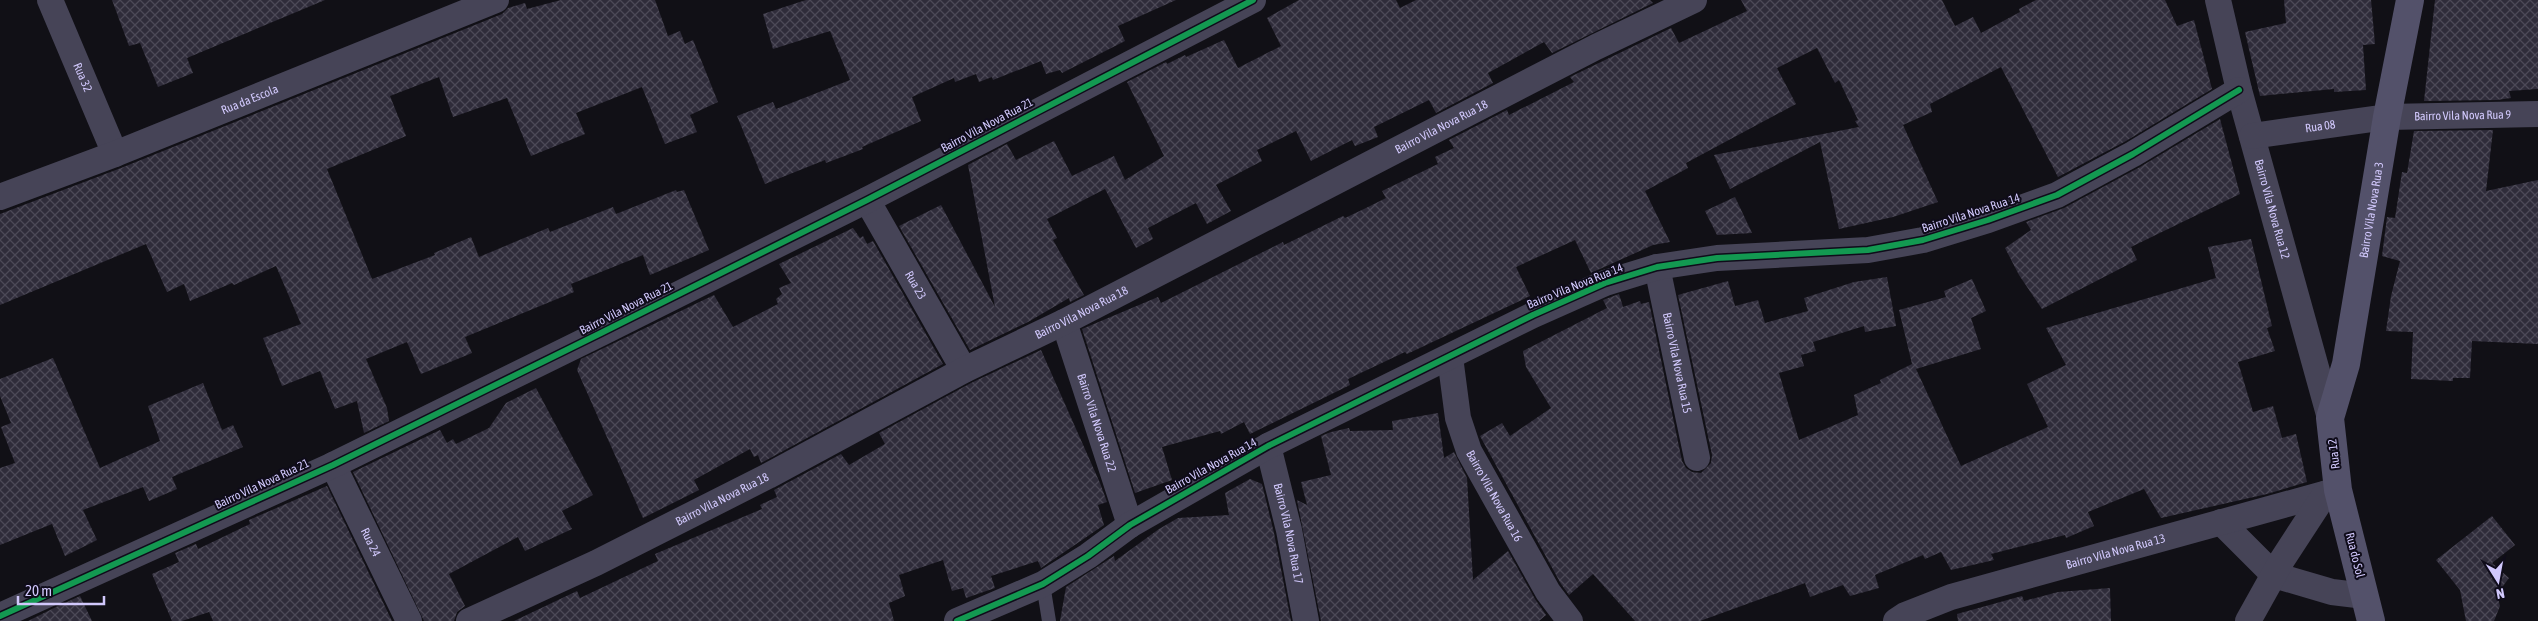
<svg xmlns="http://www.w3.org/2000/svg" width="2538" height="621" viewBox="0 0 2538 621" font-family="'Asap Condensed',sans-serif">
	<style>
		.building { fill: url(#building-cross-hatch) }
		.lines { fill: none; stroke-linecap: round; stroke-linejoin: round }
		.lane { stroke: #464457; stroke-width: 14 }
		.street { stroke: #464457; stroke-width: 26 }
		.secondary { stroke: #53516a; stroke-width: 28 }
		.cycleway-casing { stroke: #0f0c1a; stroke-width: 9 }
		.cycleway { stroke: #139951; stroke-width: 6 }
		.labels { text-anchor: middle; stroke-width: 4; stroke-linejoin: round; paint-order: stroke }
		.street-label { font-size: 12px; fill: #d1c8fc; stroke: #0f0c1a }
	</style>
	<defs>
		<pattern id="building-cross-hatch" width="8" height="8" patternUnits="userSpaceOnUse" patternTransform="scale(1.25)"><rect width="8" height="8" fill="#2f2c3a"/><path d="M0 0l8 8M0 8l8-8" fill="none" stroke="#4c4957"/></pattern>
	</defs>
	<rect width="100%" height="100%" fill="#111016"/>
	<g class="building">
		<path d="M112 0H325L187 58 193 73 158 87 140 43 129 46Z"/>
		<path d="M561 0H655L668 36 680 31 685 44 693 40 718 102 690 115 697 132 665 144 642 87 576 113 585 134 531 156 507 98 453 117 439 77 390 96 406 136 327 169 372 279 435 255 434 253 471 237 479 257 548 228 550 232 613 207 616 214 676 190 677 192 684 190 709 250 650 275 643 255 571 284 574 292 465 337 472 353 421 374 407 342 366 359 387 408 389 421 364 433 357 401 335 409 320 371 282 386 263 338 301 324 276 266 234 285 232 283 190 301 184 284 167 292 146 244 0 305V214L121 168 502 14 508 8 525 3 527 9Z"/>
		<path d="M806 0H1176L1118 26 1125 41 1062 73 1060 70 1046 74 1041 61 993 80 992 77 979 82 976 74 955 82 954 78 912 97 921 121 862 147 863 149 826 163 825 160 765 184 737 116 773 102 776 109 850 80 830 31 773 49 763 14Z"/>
		<path d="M1299 0H1396L1400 8 1416 0H1650L1653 3 1552 53 1544 42 1488 73 1493 83 1436 113 1429 100 1374 127 1378 137 1355 146 1352 140 1311 161 1296 131 1257 150 1262 161 1216 185 1231 211 1207 224 1196 203 1148 228 1153 239 1136 248 1105 189 1047 219 1057 238 1053 240 1084 295 1070 302 1069 298 1028 322 970 350 899 226 941 205 995 307 968 165 1007 144 1016 160 1054 141 1072 176 1114 156 1125 180 1164 156 1127 82 1166 62 1167 64 1185 55 1186 57 1224 40 1238 68 1281 46 1267 18Z"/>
		<path d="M1741 0H1942L1955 26 1973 17 1981 33 2020 12 2019 9 2036 0H2165L2177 26 2194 20 2212 89 2126 141 2058 177 2001 67 1930 104 1932 112 1903 125 1938 202 1893 217 1839 229 1820 142 1730 189 1714 155 1859 127 1855 121 1858 120 1839 80 1835 83 1817 48 1777 68 1796 104 1686 163 1688 168 1645 191 1670 242 1653 245 1591 273 1575 240 1516 267 1530 296 1407 354 1405 352 1348 379 1350 385 1250 434 1244 422 1221 434 1220 431 1162 447 1172 480 1135 493 1082 329 1158 297 1161 303 1283 242 1284 245 1343 216 1345 218 1366 208 1386 198 1382 191 1438 164 1435 157 1454 148 1449 140 1507 110 1509 115 1574 82 1570 77 1671 28 1679 43 1747 11Z"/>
		<path d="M2284 0H2371L2375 44 2363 45 2366 90 2334 92V89L2260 96 2245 32 2286 23Z"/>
		<path d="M2435 0H2538V89L2509 91 2511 98 2497 100 2424 101Z"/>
		<path d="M2220 119 2240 194 2131 247 2137 260 2042 309 2019 275 2005 248 2031 230 2026 222 2064 208 2140 167Z"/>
		<path d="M2493 130 2486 191 2538 180V344L2472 341 2470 378H2453V381L2411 379 2413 332 2386 331 2391 296 2400 261 2382 256 2387 217 2395 218 2402 172 2407 173 2414 131Z"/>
		<path d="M1735 197 1752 233 1717 235 1705 211Z"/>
		<path d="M853 228 860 238 863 236 867 244 873 241 943 364 761 463 758 455 754 457 750 449 694 480 699 490 643 518 577 370 581 359 714 295 733 327 778 304 776 299 782 294 779 288 791 283 779 264Z"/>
		<path d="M2251 239 2272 326 2267 328 2275 351 2238 362 2253 412 2273 406 2282 438 2296 434 2307 482 2267 494 2161 518 2144 489 2088 512 2094 526 2066 538 2065 535 1991 554 1994 560 1951 570 1941 552 1925 559 1923 555 1875 575 1879 588 1850 596 1843 585 1810 597 1805 583 1700 621H1635L1593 574 1569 595 1561 584 1480 436 1502 423 1510 436 1551 408 1526 367 1523 351 1607 308 1603 300 1619 294 1623 307 1640 301 1641 304 1649 302 1682 461 1686 468 1692 472 1701 473 1711 463 1712 455 1678 295 1728 281 1735 306 1758 300 1765 323 1808 311 1804 298 1854 282 1887 277 1896 326 1865 332 1864 326 1813 342 1816 351 1801 355 1804 366 1779 373 1799 440 1858 415 1854 395 1881 383 1880 380 1912 364 1899 310 1946 297 1944 291 1972 279 1986 311 1971 318 1981 349 1916 369 1961 466 2048 427 2027 384 2066 365 2046 328 2216 278 2208 247Z"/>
		<path d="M1041 350 1100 483 1107 502 1098 505 1104 525 1041 568 1038 561 991 576 995 588 966 598 963 588 952 591 943 560 899 575 905 596 889 603 894 621H514L577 591 580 598 658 561 655 554 762 509 760 505 777 497 774 490 841 454 849 465 885 444 879 433 971 383Z"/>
		<path d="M53 358 100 468 160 441 148 406 203 383 222 430 233 425 243 447 172 477 177 489 149 501 143 487 83 510 97 540 65 556 52 524 0 545V468L15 463 1 427 11 423 0 396V379Z"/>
		<path d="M536 388 593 495 562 511 572 529 525 551 518 537 449 574 465 606 457 612 454 621H424L353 472 440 430 447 443 453 439 456 444 489 428 506 403Z"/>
		<path d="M1438 413 1444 458 1454 452 1467 478 1473 580 1508 551 1535 599 1546 615 1539 621H1321L1297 500 1307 505 1301 482 1331 475 1321 436 1331 432 1349 428 1350 431 1393 430 1392 421Z"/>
		<path d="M1250 479 1262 484 1274 533 1291 621H1060L1066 587 1114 556 1115 561 1159 529 1178 518 1229 515 1225 493Z"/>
		<path d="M327 486 392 621H213L209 612 182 621H172L152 574 179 562 175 553 196 544 198 549 250 524 249 520Z"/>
		<path d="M2492 516 2515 545 2492 563 2509 578 2497 594 2500 606 2494 621H2466L2460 590 2436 560Z"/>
		<path d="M2110 588 2111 621H1958L1957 614 2022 596 2024 601 2058 592Z"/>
		<path d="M80 596 92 621H28L58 606Z"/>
	</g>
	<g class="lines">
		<path class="lane" d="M1043 584 1049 621"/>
		<g class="street">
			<path id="s1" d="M50 0 115 154"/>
			<path id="s2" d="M2218 0 2239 90 2330 418"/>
			<path id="s3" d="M2252 136 2387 117 2538 114"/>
			<path id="s4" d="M0 197 115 154 496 0"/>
			<path id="s5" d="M867 200 964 370"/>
			<path id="s6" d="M1657 267 1697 458"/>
			<path id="s7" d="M1064 322 1130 525"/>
			<path id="s8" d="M1450 357 1458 418 1469 451 1548 592 1570 621"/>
			<path id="s9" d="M1268 446 1289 530 1306 621"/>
			<path id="s10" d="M333 465 409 621"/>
			<path d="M2221 522 2274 575 2332 592 2365 596"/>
			<path d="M0 616 333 465 601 333 867 200 1253 0"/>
			<path id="s11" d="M469 621 596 563 768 476 964 370 1064 322 1596 47 1694 0"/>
			<path d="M957 621 1043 584 1088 556 1130 525 1268 446 1533 315 1605 283 1657 267 1717 258 1868 250 1923 240 1988 220 2057 195 2133 154 2239 90"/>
			<path id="s12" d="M1896 621 1905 615 1951 597 2338 490"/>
			<path d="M2248 621 2282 560 2325 494"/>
		</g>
		<path class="secondary" id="s13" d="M2371 621 2338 490 2330 418 2346 364 2387 117 2410 0"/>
		<g class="cycleway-casing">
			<g id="cycleway">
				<path d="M0 616 333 465 601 333 867 200 1253 0"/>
				<path d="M957 621 1043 584 1088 556 1130 525 1268 446 1533 315 1605 283 1657 267 1717 258 1868 250 1923 240 1988 220 2057 195 2133 154 2239 90"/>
			</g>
		</g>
		<use href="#cycleway" class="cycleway"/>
	</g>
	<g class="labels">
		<g class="street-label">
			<text dy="4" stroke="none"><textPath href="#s1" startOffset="84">Rua 32</textPath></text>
			<text dy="4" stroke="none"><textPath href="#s4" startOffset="268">Rua da Escola</textPath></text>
			<text dy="4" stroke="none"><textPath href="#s3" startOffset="212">Bairro Vila Nova Rua 9</textPath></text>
			<text transform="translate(987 125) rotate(-28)" y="4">Bairro Vila Nova Rua 21</text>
			<text dy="4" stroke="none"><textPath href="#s11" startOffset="1091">Bairro Vila Nova Rua 18</textPath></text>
			<text dy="4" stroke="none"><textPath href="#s3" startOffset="69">Rua 08</textPath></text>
			<text dy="4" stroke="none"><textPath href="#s2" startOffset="216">Bairro Vila Nova Rua 12</textPath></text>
			<text dy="4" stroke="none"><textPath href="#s13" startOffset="420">Bairro Vila Nova Rua 3</textPath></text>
			<text transform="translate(1971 213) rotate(-18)" y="4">Bairro Vila Nova Rua 14</text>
			<text dy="4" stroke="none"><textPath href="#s5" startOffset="98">Rua 23</textPath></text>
			<text transform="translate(1575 286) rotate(-22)" y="4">Bairro Vila Nova Rua 14</text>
			<text transform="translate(626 308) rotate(-27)" y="4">Bairro Vila Nova Rua 21</text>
			<text dy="4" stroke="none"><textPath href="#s11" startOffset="686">Bairro Vila Nova Rua 18</textPath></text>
			<text dy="4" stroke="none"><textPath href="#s6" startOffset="98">Bairro Vila Nova Rua 15</textPath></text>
			<text dy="4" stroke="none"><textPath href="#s7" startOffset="106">Bairro Vila Nova Rua 22</textPath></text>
			<text transform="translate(2334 454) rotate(-97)" y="4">Rua 12</text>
			<text transform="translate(1211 466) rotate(-29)" y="4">Bairro Vila Nova Rua 14</text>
			<text transform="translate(262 484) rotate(-25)" y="4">Bairro Vila Nova Rua 21</text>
			<text dy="4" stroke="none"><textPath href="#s8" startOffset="148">Bairro Vila Nova Rua 16</textPath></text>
			<text dy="4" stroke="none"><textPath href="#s11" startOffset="281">Bairro Vila Nova Rua 18</textPath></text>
			<text dy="4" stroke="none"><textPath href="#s9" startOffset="90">Bairro Vila Nova Rua 17</textPath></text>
			<text dy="4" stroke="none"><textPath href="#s10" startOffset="86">Rua 24</textPath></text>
			<text dy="4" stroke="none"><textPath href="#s12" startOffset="231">Bairro Vila Nova Rua 13</textPath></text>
			<text transform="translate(2355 555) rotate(76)" y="4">Rua do Sol</text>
		</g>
	</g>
	<g transform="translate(2498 581) rotate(169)" stroke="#0f0c1a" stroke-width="4" paint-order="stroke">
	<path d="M0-4L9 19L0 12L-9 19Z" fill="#d1c8fc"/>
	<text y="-8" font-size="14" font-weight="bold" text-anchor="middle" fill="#d1c8fc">N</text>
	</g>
	<path d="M18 596v8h86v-8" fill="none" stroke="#d1c8fc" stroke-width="2.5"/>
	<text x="25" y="596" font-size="15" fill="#d1c8fc" stroke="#0f0c1a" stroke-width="4" paint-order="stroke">20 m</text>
</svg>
